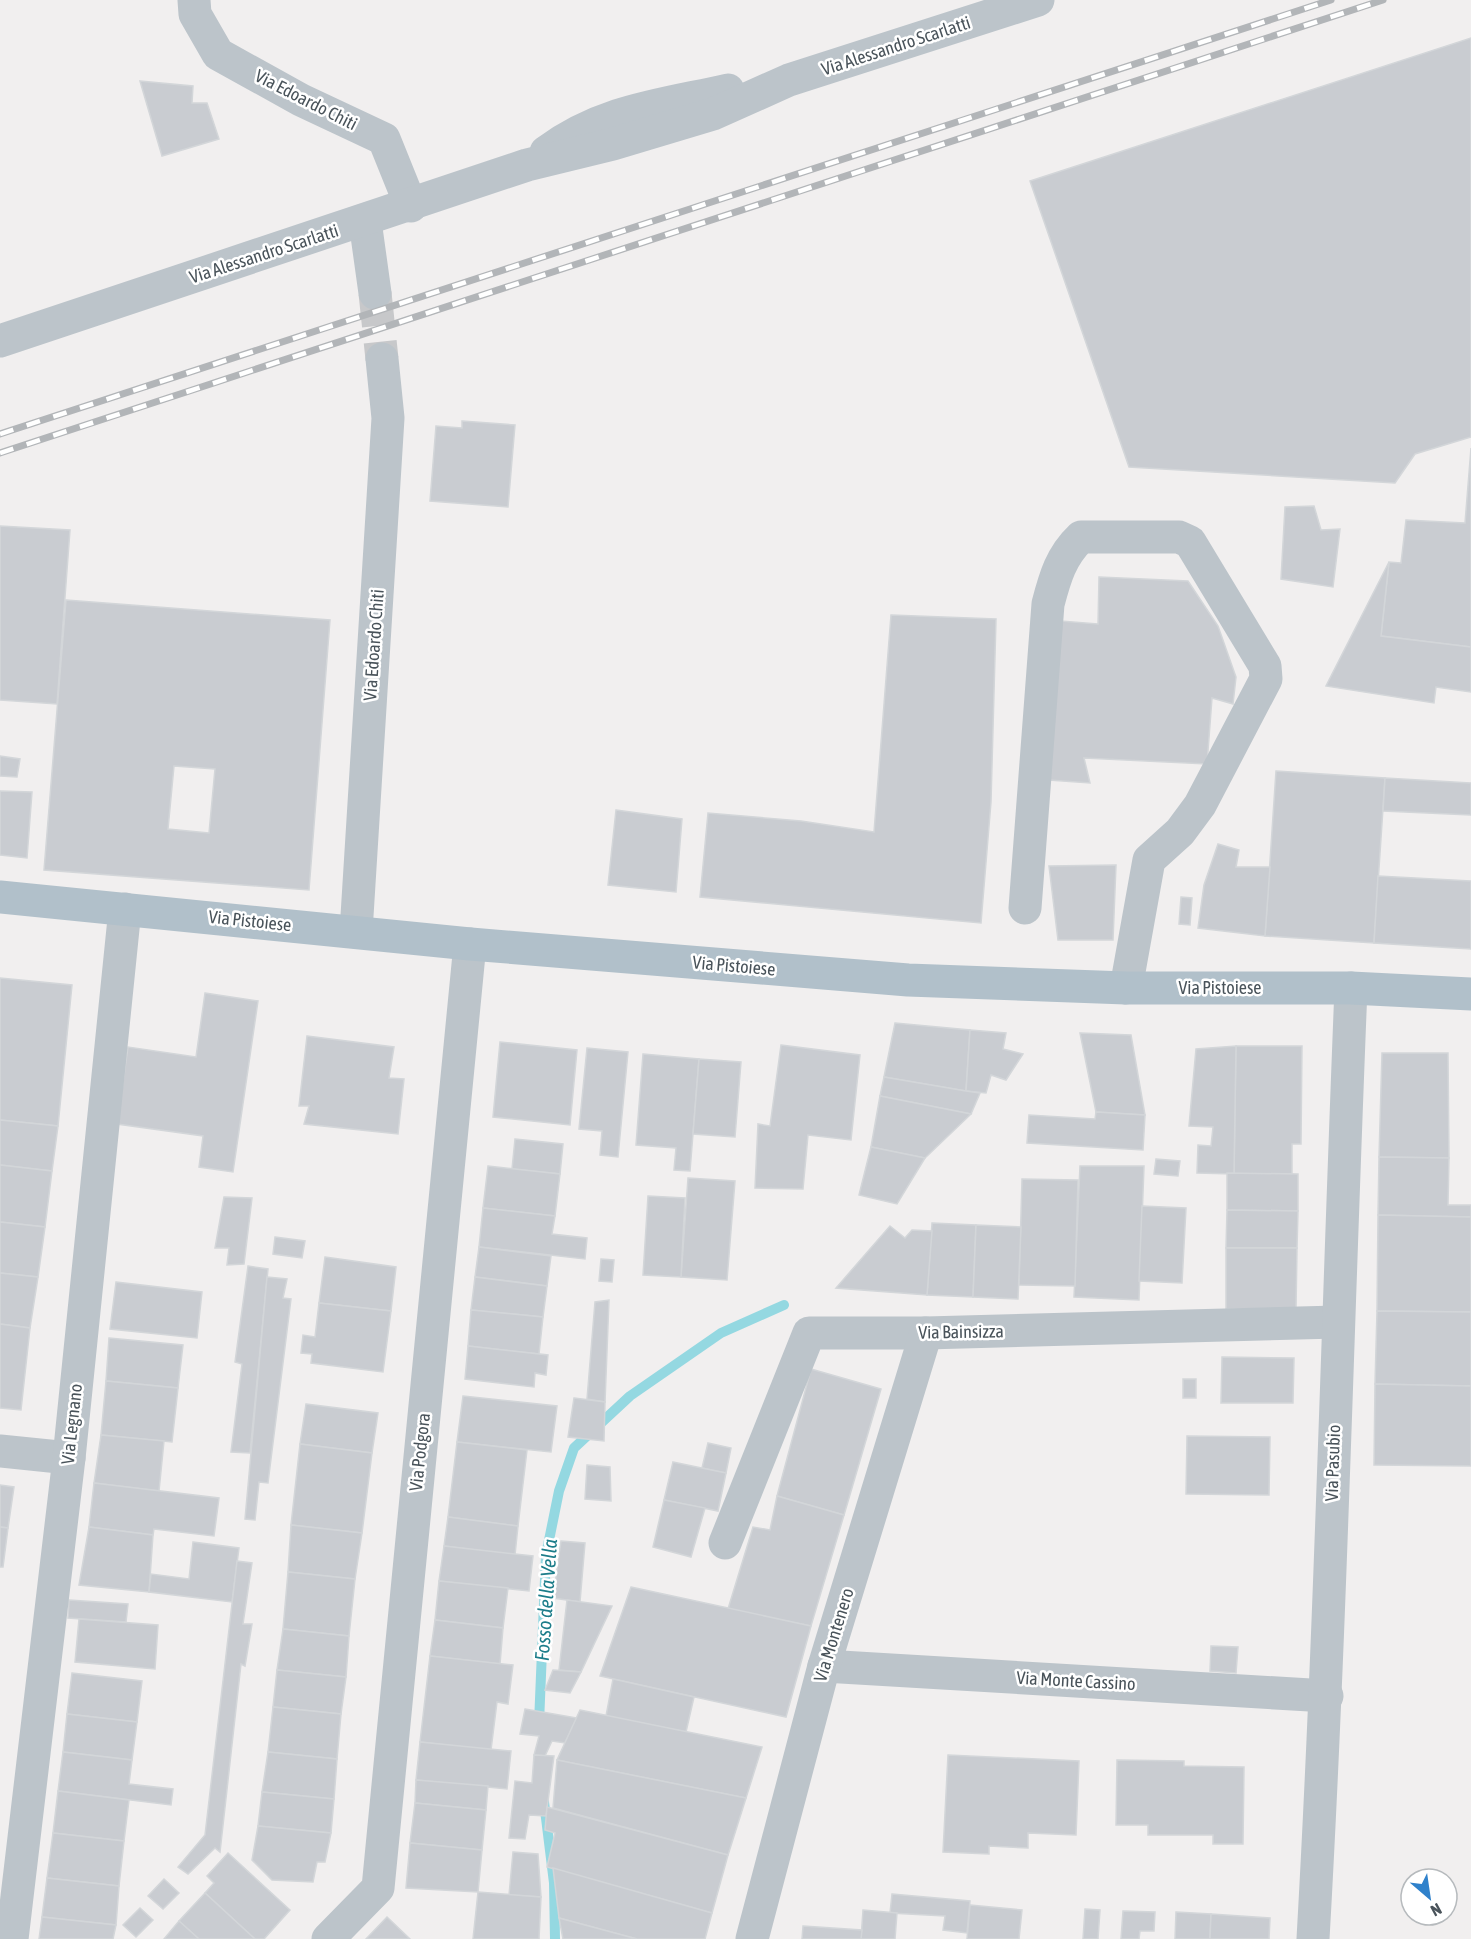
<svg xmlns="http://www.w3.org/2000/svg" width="1471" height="1939" viewBox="0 0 1471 1939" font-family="'Asap Condensed',sans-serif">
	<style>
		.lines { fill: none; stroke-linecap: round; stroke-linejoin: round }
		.stream { stroke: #94d8e1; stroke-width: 10 }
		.building { fill: #c9ccd1; stroke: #d3d6d9; stroke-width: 1.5; fill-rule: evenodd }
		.minor-tunnel { stroke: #c7c8ca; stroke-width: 33; stroke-dasharray: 33 16; stroke-linecap: butt }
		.minor { stroke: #bcc4ca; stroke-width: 33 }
		.major { stroke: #b1c0ca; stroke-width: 33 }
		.rail-casing { stroke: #b2b5b8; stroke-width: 7 }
		.rail { stroke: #fff; stroke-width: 4.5; stroke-dasharray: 14; stroke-linecap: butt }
		.labels { text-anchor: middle; stroke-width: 5; stroke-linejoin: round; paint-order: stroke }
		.street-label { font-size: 18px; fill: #49535a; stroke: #fff }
		.water-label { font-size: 20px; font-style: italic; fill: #1c7d8a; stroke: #fff }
	</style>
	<rect width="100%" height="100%" fill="#f1efef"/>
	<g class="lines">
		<g class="stream">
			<path d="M539 1723 546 1555 559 1491 574 1448 630 1396 721 1333 784 1305"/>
			<path d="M544 1802 554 1883 555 1939"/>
		</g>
	</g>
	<g class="building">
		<path d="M1471 38V437L1415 454 1395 483 1129 467 1030 181Z"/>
		<path d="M140 81 193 86 192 103H207L219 139 162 156Z"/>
		<path d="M462 421 515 425 508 507 430 501 436 426 462 428Z"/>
		<path d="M1471 448V647L1381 636 1389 562 1401 563 1406 520 1465 523Z"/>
		<path d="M1314 506 1321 530 1340 529 1333 587 1281 579 1285 507Z"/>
		<path d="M0 526 70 530 57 704 0 700Z"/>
		<path d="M1389 562 1381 636 1471 647V692L1436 687 1434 703 1326 686Z"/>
		<path d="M1099 577 1188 581 1218 626 1236 677 1233 704 1212 698 1207 764 1084 758 1090 783 1049 780 1061 621 1098 624Z"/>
		<path d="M66 600 330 620 309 890 44 870ZM174 766 215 769 209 833 168 829Z"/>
		<path d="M891 615 996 619 991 802 981 923 700 897 708 813 801 821 874 832Z"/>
		<path d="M0 756 20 759 17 777 0 776Z"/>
		<path d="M1276 771 1385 778 1374 943 1265 936Z"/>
		<path d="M1385 778 1471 783V815L1383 811Z"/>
		<path d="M0 791 32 792 27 858 0 855Z"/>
		<path d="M616 810 682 819 676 892 608 885Z"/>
		<path d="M1218 844 1239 850 1236 867H1270L1265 936 1198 928 1204 885Z"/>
		<path d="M1116 865 1113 940H1058L1049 866Z"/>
		<path d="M1378 876 1471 881V949L1374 943Z"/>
		<path d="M1181 897 1192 898 1190 925 1179 924Z"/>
		<path d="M0 978 72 985 58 1126 0 1120Z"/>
		<path d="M205 993 258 1001 233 1172 199 1167 203 1136 117 1124 128 1047 196 1057Z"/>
		<path d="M895 1023 970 1030 966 1091 884 1077Z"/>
		<path d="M970 1030 1006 1033 1003 1049 1023 1054 1006 1080 991 1075 986 1093 966 1091Z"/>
		<path d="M1080 1033 1131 1035 1145 1115 1096 1112Z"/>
		<path d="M307 1036 394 1047 389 1078 404 1079 398 1134 304 1124 309 1106H299Z"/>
		<path d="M500 1042 577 1050 570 1125 493 1117Z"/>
		<path d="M781 1045 860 1055 851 1140 808 1135 803 1189 755 1188 758 1124 770 1126Z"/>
		<path d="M1236 1046H1302L1301 1144H1292V1174H1234Z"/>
		<path d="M1236 1046 1234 1174 1197 1173 1198 1145 1211 1146 1213 1127 1189 1126 1196 1049Z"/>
		<path d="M587 1048 628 1052 618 1157 600 1155 602 1131 579 1129Z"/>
		<path d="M1382 1053H1448L1449 1158 1379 1157Z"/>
		<path d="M643 1054 699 1059 690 1171 674 1170 676 1148 636 1145Z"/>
		<path d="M699 1059 741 1062 735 1137 693 1134Z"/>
		<path d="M884 1077 966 1091 980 1093 971 1114 880 1096Z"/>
		<path d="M880 1096 971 1114 925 1158 871 1147Z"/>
		<path d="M1096 1112 1145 1115 1143 1150 1027 1143 1029 1115 1095 1119Z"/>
		<path d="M0 1120 58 1126 52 1171 0 1165Z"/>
		<path d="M515 1139 563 1144 560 1174 512 1169Z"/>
		<path d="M871 1147 925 1158 897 1204 859 1195Z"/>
		<path d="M1379 1157 1449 1158 1448 1205H1471V1217L1378 1215Z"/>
		<path d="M1156 1159 1180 1161 1178 1176 1154 1174Z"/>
		<path d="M0 1165 52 1171 45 1227 0 1222Z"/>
		<path d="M488 1166 560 1174 555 1216 483 1208Z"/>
		<path d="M1080 1166H1144L1139 1300 1074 1297Z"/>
		<path d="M1227 1173 1298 1174V1211L1227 1210Z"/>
		<path d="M688 1178 735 1181 727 1280 681 1277Z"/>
		<path d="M1022 1179 1078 1180 1075 1286 1019 1285Z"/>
		<path d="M648 1196 685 1198 681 1277 643 1275Z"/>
		<path d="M224 1197 252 1198 244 1264 227 1265 229 1248H215Z"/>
		<path d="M1142 1206 1186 1208 1182 1283 1139 1281Z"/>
		<path d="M483 1208 555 1216 552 1234 587 1238 585 1259 479 1247Z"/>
		<path d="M1227 1210 1298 1211 1297 1248H1226Z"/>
		<path d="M1378 1215 1471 1217V1312L1377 1311Z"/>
		<path d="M0 1222 45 1227 38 1277 0 1273Z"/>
		<path d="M932 1223 976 1225 973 1297 927 1295Z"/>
		<path d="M976 1225 1021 1227 1018 1299 973 1297Z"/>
		<path d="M890 1226 905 1238 912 1230 932 1231 927 1295 836 1288Z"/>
		<path d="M275 1237 305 1241 302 1258 273 1254Z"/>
		<path d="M479 1247 551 1256 547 1286 475 1277Z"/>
		<path d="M1226 1248H1297L1296 1309H1226Z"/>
		<path d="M325 1257 396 1267 391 1311 319 1303Z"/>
		<path d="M601 1259 614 1260 612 1282 599 1281Z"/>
		<path d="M248 1266 268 1269 250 1453 231 1452 242 1364 235 1362Z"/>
		<path d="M0 1273 38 1277 30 1328 0 1324Z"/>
		<path d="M267 1277 287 1279 283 1298 291 1299 268 1483 259 1482 255 1520 245 1519Z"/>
		<path d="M475 1277 547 1286 543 1317 471 1310Z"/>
		<path d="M116 1282 202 1292 197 1338 110 1329Z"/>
		<path d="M609 1300 605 1402 587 1399 595 1302Z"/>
		<path d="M319 1303 391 1311 383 1372 311 1363 312 1354 301 1353 303 1335 315 1337Z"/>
		<path d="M471 1310 543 1317 539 1354 468 1346Z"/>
		<path d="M1377 1311 1471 1312V1386L1375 1384Z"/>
		<path d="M0 1324 30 1328 21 1410 0 1408Z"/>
		<path d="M109 1338 183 1345 178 1388 106 1381Z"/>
		<path d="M468 1346 548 1355 546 1375 535 1373 534 1387 465 1379Z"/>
		<path d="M1222 1357 1294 1358 1293 1403H1221Z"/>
		<path d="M811 1369 881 1389 844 1515 777 1496Z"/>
		<rect x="1183" y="1379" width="13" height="19"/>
		<path d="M106 1381 178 1388 172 1442 101 1435Z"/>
		<path d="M1375 1384 1471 1386V1466L1374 1465Z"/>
		<path d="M463 1396 557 1406 551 1452 457 1442Z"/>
		<path d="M574 1398 605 1402 604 1441 568 1437Z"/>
		<path d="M306 1404 378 1413 372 1453 300 1444Z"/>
		<path d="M101 1435 164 1441 159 1491 94 1483Z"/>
		<path d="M1187 1436 1270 1437 1269 1495 1186 1494Z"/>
		<path d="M457 1442 527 1450 518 1526 448 1517Z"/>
		<path d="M708 1443 731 1448 726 1473 702 1468Z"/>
		<path d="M300 1444 372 1453 362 1533 291 1525Z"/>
		<path d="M673 1462 726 1473 718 1511 664 1500Z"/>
		<path d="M587 1465 610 1467 611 1501 585 1499Z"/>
		<path d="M94 1483 219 1498 214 1536 154 1529 153 1535 89 1527Z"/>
		<path d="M0 1485 14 1487 8 1528 0 1527Z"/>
		<path d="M777 1496 844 1515 811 1626 728 1609 753 1527 770 1530Z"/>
		<path d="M664 1500 705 1508 691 1557 653 1547Z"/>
		<path d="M448 1517 518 1526 515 1555 444 1546Z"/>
		<path d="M291 1525 362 1533 355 1579 288 1572Z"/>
		<path d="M0 1527 8 1528 3 1567H0Z"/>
		<path d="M89 1527 153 1535 149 1592 79 1585Z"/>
		<path d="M561 1541 585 1543 580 1602 553 1598Z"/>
		<path d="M193 1542 239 1548 232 1602 149 1592 151 1574 189 1579Z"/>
		<path d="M444 1546 533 1556 529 1591 439 1581Z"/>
		<path d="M237 1561 252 1563 243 1624H252L245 1666 241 1664 220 1852 215 1848 188 1874 178 1867 205 1835Z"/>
		<path d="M288 1572 355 1579 349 1636 283 1629Z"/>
		<path d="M439 1581 508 1588 503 1628 435 1620Z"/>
		<path d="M631 1587 811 1626 786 1717 600 1676Z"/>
		<path d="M69 1600 128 1604 126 1622 68 1618Z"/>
		<path d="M567 1600 612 1606 581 1672 559 1670Z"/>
		<path d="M79 1619 158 1625 155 1669 75 1662Z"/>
		<path d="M435 1620 503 1628 500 1664 430 1656Z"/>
		<path d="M283 1629 349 1636 346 1677 277 1670Z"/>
		<path d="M1211 1646 1238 1647 1236 1673 1210 1671Z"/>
		<path d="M430 1656 513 1665 508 1704 497 1702 491 1750 420 1742Z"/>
		<path d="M277 1670 346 1677 341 1714 273 1707Z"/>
		<path d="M553 1670 581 1672 570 1693 545 1690Z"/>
		<path d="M72 1673 142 1681 137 1722 67 1714Z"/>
		<path d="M613 1679 694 1697 686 1732 606 1716Z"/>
		<path d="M273 1707 341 1714 337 1759 268 1752Z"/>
		<path d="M525 1709 577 1718 565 1743 552 1741 545 1756 534 1755 539 1736 520 1734Z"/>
		<path d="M580 1710 762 1747 746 1798 557 1760Z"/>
		<path d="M67 1714 137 1722 132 1760 63 1752Z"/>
		<path d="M420 1742 511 1751 507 1789 416 1780Z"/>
		<path d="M63 1752 132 1760 129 1784 173 1789 171 1805 58 1791Z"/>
		<path d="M268 1752 337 1759 334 1799 262 1792Z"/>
		<path d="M534 1755 554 1756 546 1816 529 1815 525 1839 509 1838 515 1781 532 1783Z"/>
		<path d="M948 1755 1079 1761 1076 1835 1028 1833V1848L989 1846V1854L943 1852Z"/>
		<path d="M557 1760 746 1798 728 1855 553 1808Z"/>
		<path d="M1117 1760 1184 1761V1766L1244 1767 1243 1844H1213V1835H1148V1825H1116Z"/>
		<path d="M416 1780 488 1786 486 1810 415 1803Z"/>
		<path d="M58 1791 129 1800 124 1841 53 1833Z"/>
		<path d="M262 1792 334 1799 331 1833 258 1826Z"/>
		<path d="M415 1803 486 1810 482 1850 410 1843Z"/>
		<path d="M547 1807 728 1855 712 1913 547 1867 555 1833 545 1830Z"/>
		<path d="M258 1826 331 1833 325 1862H317L313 1882 272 1880 252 1860Z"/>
		<path d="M53 1833 124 1841 119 1886 47 1878Z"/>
		<path d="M410 1843 482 1850 478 1892 406 1888Z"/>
		<path d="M513 1852 538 1854 541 1897 509 1895Z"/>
		<path d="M228 1853 290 1910 264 1939H255L205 1893 214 1883 207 1876Z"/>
		<path d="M553 1868 712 1913 705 1939H637L559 1918Z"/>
		<path d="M47 1878 119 1886 116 1925 42 1917Z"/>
		<path d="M164 1879 179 1893 163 1909 148 1896Z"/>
		<path d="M478 1892 541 1897 539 1939H473Z"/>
		<path d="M205 1893 255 1939H199L179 1921Z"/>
		<path d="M892 1894 970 1901 967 1933 943 1930 945 1916 890 1913Z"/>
		<path d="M970 1905 1022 1910 1019 1939H967Z"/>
		<path d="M140 1908 153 1920 136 1937 123 1925Z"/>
		<path d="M1085 1909 1100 1910 1098 1939H1083Z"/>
		<path d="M863 1910 897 1913 895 1939H861Z"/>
		<path d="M1123 1911 1155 1912 1154 1931H1140L1139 1939H1121Z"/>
		<path d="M1176 1912 1211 1914 1210 1939H1175Z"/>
		<path d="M1211 1914 1270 1918 1269 1939H1210Z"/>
		<path d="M42 1917 116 1925 113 1939H39Z"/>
		<path d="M387 1917 410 1939H366Z"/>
		<path d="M559 1918 637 1939H563Z"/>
		<path d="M179 1921 199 1939H164Z"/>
		<path d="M803 1926 862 1930 861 1939H802Z"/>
	</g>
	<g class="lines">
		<path class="minor-tunnel" d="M375 293 382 359"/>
		<g class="minor">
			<path d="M194 0 195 14 218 54 301 100 384 139 411 206"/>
			<path d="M546 152C603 110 661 105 728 90"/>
			<path d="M365 221 375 293"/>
			<path d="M0 341 527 165 613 144 713 114 789 80 1038 0"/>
			<path d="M1025 908 1048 604C1055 577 1061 556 1081 537H1179L1190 542 1265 666 1266 679 1200 805 1180 832 1149 860 1126 988"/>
			<path d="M356 932 388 418 382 359"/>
			<path d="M0 1451 69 1458"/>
			<path d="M725 1543 809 1333H926L1337 1322"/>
			<path d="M824 1666 1327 1696"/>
			<path d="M12 1939 69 1458 125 909"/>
			<path d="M328 1939 378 1888 470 944"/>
			<path d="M752 1939 824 1666 926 1333"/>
			<path d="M1313 1939C1331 1622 1338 1305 1351 988"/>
		</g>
		<path class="major" d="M0 897 470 944 908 980 1126 988H1351L1471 994"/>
		<g class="rail-casing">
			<g id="rail">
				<path d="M0 434 1331 0"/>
				<path d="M0 453 1383 0"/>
			</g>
		</g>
		<use href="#rail" class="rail"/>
	</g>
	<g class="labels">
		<g class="street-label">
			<text transform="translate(896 46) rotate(-18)" y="6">Via Alessandro Scarlatti</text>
			<text transform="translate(306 100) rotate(27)" y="6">Via Edoardo Chiti</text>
			<text transform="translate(264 254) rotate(-18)" y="6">Via Alessandro Scarlatti</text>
			<text transform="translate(374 645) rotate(-86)" y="6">Via Edoardo Chiti</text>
			<text transform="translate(250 921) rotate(6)" y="6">Via Pistoiese</text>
			<text transform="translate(734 966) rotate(5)" y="6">Via Pistoiese</text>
			<text x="1220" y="994">Via Pistoiese</text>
			<text transform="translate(961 1332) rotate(-1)" y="6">Via Bainsizza</text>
			<text transform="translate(72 1424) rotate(-84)" y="6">Via Legnano</text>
			<text transform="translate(420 1452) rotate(-84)" y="6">Via Podgora</text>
			<text transform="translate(1333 1463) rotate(-88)" y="6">Via Pasubio</text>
			<text transform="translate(834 1635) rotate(-73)" y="6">Via Montenero</text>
			<text transform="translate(1076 1681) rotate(3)" y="6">Via Monte Cassino</text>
		</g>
		<g class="water-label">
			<text transform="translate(546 1600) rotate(-86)" y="7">Fosso della Vella</text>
		</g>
	</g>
	<g transform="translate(1429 1897) rotate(151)"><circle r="28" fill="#ffffff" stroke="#b6babd" stroke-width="1.5"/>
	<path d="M0-4.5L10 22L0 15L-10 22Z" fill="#2f81cb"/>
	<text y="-9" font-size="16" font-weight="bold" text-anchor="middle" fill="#49535a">N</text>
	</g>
</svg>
